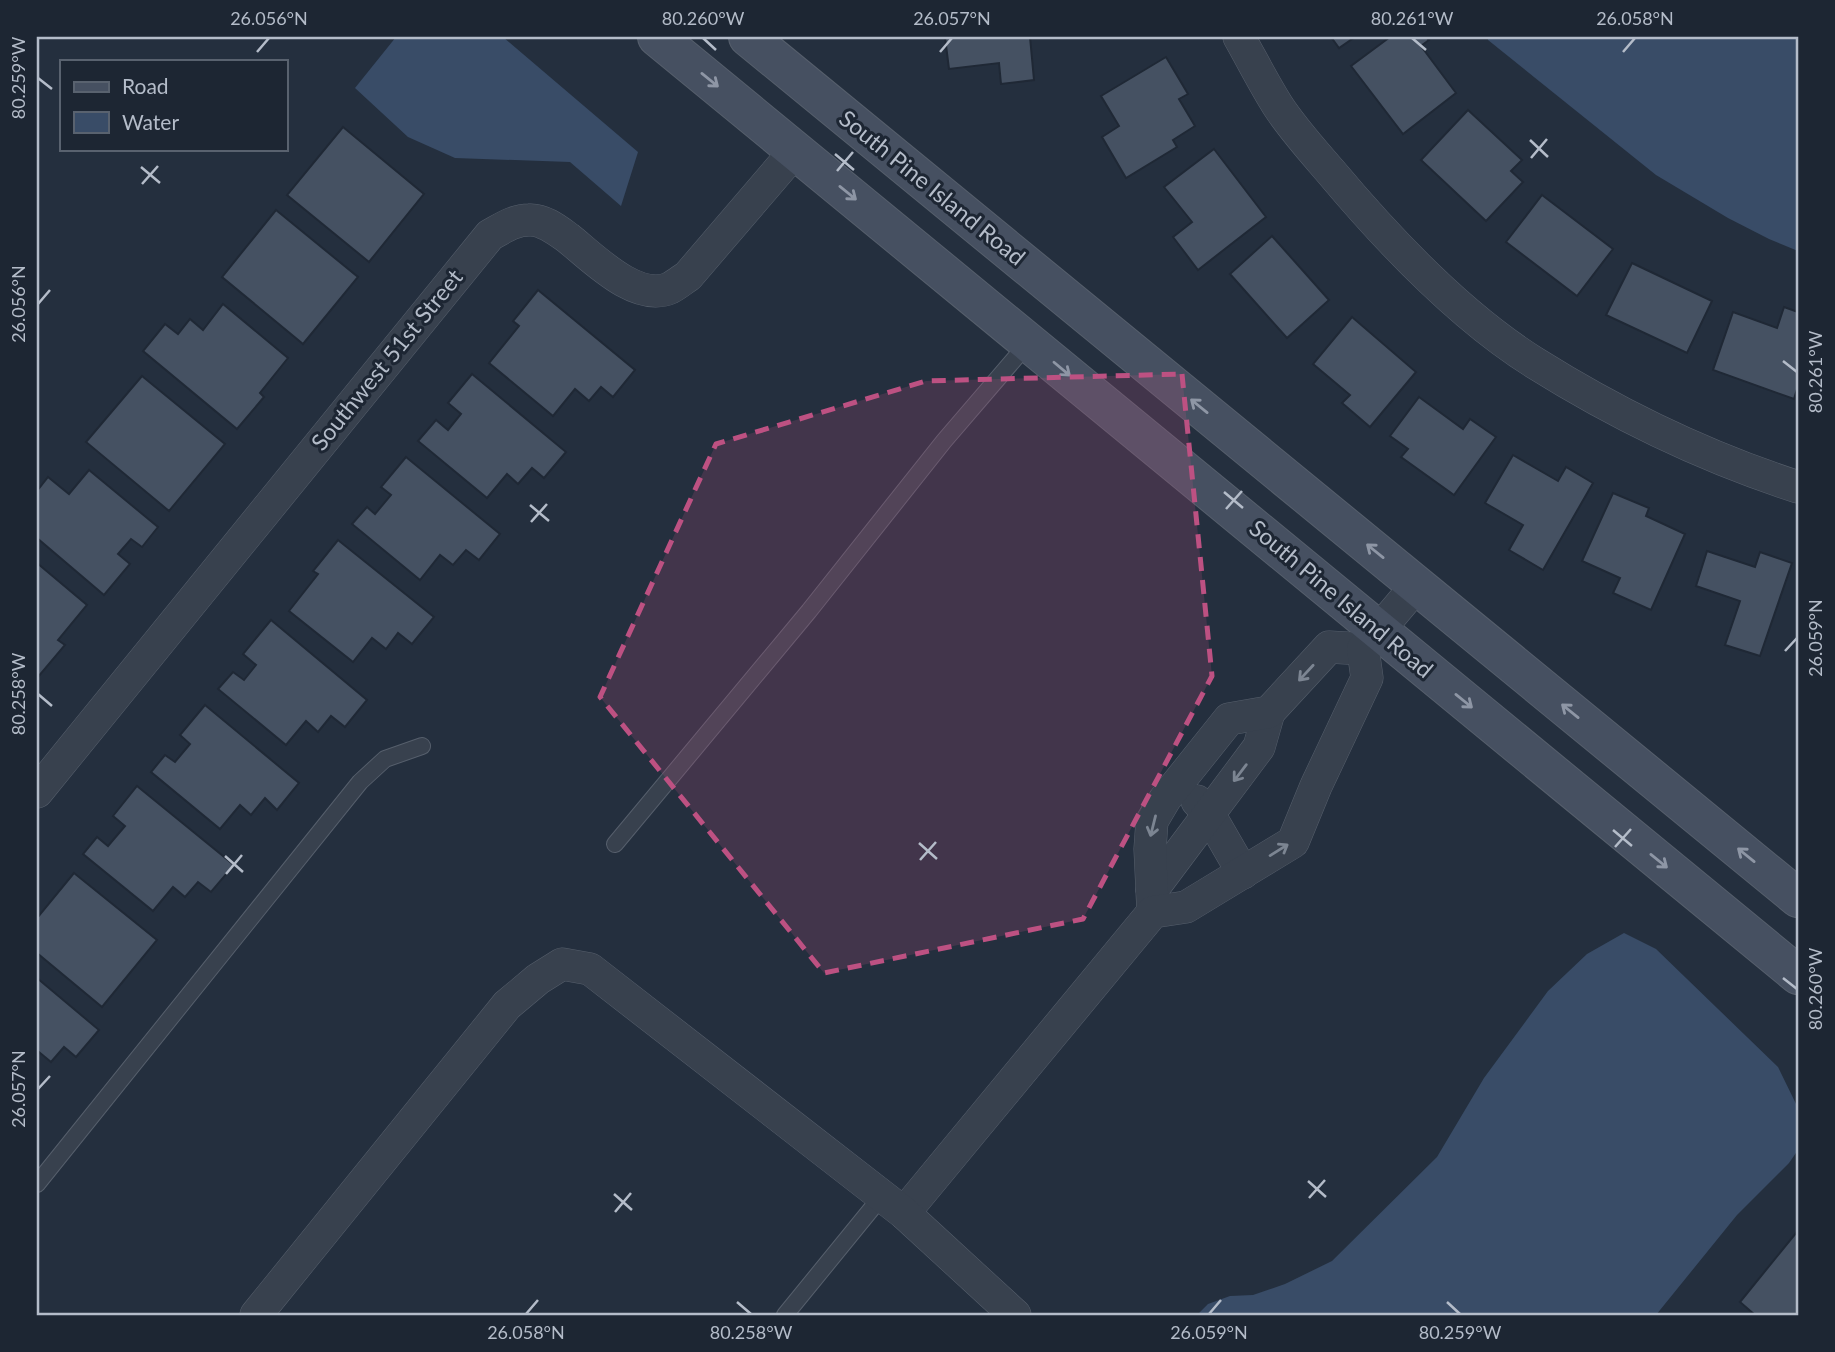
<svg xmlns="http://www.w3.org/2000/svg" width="1835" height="1352" viewBox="0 0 1835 1352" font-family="Lato,sans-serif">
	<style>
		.water { fill: #394c67 }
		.building { fill: #455162; stroke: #1f2835; stroke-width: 2 }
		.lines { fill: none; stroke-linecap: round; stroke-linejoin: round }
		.lane-casing { stroke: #565f6c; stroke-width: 18 }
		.street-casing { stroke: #565f6c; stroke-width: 33 }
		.secondary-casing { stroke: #565f6c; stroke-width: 40 }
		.lane { stroke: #38414e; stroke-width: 16 }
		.street { stroke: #38414e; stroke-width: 32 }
		.secondary { stroke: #465061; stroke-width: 38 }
		.oneway { stroke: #8e96a5 }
		.oneway2 { stroke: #7c8592 }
		.marked { fill: #bd5182; fill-opacity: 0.2; stroke: #bd5182; stroke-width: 5; stroke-dasharray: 14 9; stroke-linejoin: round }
		.ticks { fill: none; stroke: #b4bcc9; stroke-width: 2.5 }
		.labels { text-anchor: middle; stroke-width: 6; stroke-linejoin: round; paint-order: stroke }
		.street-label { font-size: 23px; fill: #b4bcc9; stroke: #1d2633 }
		.neatline { fill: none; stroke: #b4bcc9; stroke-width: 2.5 }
		.ticks-label { font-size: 18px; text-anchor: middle; fill: #b4bcc9 }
	</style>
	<rect width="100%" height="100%" fill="#242f3e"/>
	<g class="water">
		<path d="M396 37H503L638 152 621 206 570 162 455 158 408 137 355 88Z"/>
		<path d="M1488 37H1798V251L1769 239 1728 218 1656 175 1488 40Z"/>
		<path d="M1624 933 1656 949 1778 1067 1798 1108V1150L1789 1163 1737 1215 1656 1315H1197L1208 1304 1230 1296 1253 1295 1285 1284 1332 1261 1437 1157 1484 1078 1548 991 1587 954Z"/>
	</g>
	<g class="building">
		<path d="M945 37H1030L1034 80 1001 84 999 63 949 69Z"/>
		<path d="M1331 37H1355L1339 48Z"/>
		<path d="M1390 37H1426L1429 40 1421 46 1456 93 1403 134 1351 66Z"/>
		<path d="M1166 57 1188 94 1179 99 1195 126 1173 140 1177 147 1126 178 1102 137 1119 126 1101 96Z"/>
		<path d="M1468 110 1522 160 1511 171 1523 182 1486 221 1421 160Z"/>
		<path d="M343 127 424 194 369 262 287 195Z"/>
		<path d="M1214 149 1266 217 1198 270 1173 237 1192 222 1164 187Z"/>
		<path d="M1542 195 1613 249 1577 296 1506 242Z"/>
		<path d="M276 210 358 277 303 344 222 277Z"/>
		<path d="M1272 236 1329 300 1287 338 1230 274Z"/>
		<path d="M1632 263 1712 301 1687 353 1606 315Z"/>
		<path d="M538 290 635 370 613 397 601 387 589 401 575 389 553 416 489 363 519 326 513 321Z"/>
		<path d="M223 304 288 358 260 393 264 397 237 429 143 351 165 324 178 334 190 319 203 330Z"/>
		<path d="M1784 307 1798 312V386L1794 399 1713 370 1733 312 1777 328Z"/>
		<path d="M1352 317 1416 372 1370 427 1342 403 1350 395 1313 364Z"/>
		<path d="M472 374 566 452 544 478 532 468 518 484 507 474 487 498 418 441 436 420 448 430 461 414 448 403Z"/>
		<path d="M142 376 225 444 169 511 86 442Z"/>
		<path d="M1419 397 1463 429 1470 419 1496 437 1454 495 1401 457 1408 449 1390 436Z"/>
		<path d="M1513 455 1558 481 1566 467 1593 483 1543 570 1509 550 1523 525 1485 503Z"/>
		<path d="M406 457 500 534 479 560 466 550 453 565 440 555 420 580 352 524 367 507 375 514 391 495 381 487Z"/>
		<path d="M89 470 158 527 142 547 131 539 118 554 130 564 104 595 37 538V491L48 477 69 494Z"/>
		<path d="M1613 493 1649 508 1646 516 1685 534 1651 610 1613 593 1620 578 1582 561Z"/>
		<path d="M338 540 434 617 412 644 398 633 386 649 372 638 353 662 289 611 318 574 313 571Z"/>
		<path d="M1707 551 1755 567 1760 552 1792 563 1760 656 1725 645 1740 601 1696 586Z"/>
		<path d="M37 563 87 605 58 640 65 645 38 677Z"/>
		<path d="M271 620 367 700 345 727 331 716 318 732 306 721 286 745 218 689 233 672 244 680 256 665 243 654Z"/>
		<path d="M205 705 299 783 277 810 265 798 251 815 240 805 220 829 151 772 165 755 175 762 190 744 180 735Z"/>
		<path d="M137 786 234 865 211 892 198 882 185 897 173 887 153 911 83 854 97 837 108 846 125 826 113 816Z"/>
		<path d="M74 873 157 940 102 1007 37 953V918Z"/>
		<path d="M37 978 99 1030 76 1057 64 1047 51 1062 39 1052 37 1054Z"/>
		<path d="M1796 1233 1798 1235V1315H1755L1740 1302Z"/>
	</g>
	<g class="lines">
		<g class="lane-casing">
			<g id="lane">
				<path d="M615 844 809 611 944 441 1029 342"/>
				<path d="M37 1184 360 782 385 759 422 746"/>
				<path d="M785 1315 882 1196"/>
			</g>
		</g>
		<g class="street-casing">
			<g id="street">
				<path d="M1239 37C1252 60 1264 84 1278 106 1293 129 1313 151 1331 172 1388 240 1460 316 1535 363 1618 415 1705 457 1798 487"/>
				<path d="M37 792 490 235C503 228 514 220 529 220 543 219 557 230 568 238 592 257 636 303 670 288 676 285 682 280 688 276L796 150"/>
				<path d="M1197 801 1209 814 1243 873"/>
				<path d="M1152 890 1259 747 1269 712"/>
				<path d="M1153 912 1150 849 1152 821 1165 799 1229 719 1269 712 1329 647 1363 649"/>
				<path d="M904 1213 1153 912 1186 907 1293 842 1316 786 1367 678 1363 649 1417 585"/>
				<path d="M256 1315 507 1005 538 979 562 964 590 969 904 1213 1015 1315"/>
			</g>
		</g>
		<g class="secondary-casing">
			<g id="secondary">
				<path d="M657 37 1798 975"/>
				<path d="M748 37 1798 898"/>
			</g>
		</g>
		<use href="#lane" class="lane"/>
		<use href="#street" class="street"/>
		<use href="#secondary" class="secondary"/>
	</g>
	<defs><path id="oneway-shaft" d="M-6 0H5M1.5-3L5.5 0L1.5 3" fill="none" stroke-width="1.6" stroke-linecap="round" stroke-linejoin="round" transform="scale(1.75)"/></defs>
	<g class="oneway">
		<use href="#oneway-shaft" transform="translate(710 80) rotate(39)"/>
		<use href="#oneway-shaft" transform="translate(848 193) rotate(39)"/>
		<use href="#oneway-shaft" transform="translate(1062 369) rotate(40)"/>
		<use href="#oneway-shaft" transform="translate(1199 406) rotate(-141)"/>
		<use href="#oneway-shaft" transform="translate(1375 551) rotate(-141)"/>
		<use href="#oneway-shaft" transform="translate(1464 701) rotate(39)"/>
		<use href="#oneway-shaft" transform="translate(1570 711) rotate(-141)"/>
		<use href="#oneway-shaft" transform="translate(1746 855) rotate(-141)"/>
		<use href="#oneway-shaft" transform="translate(1659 861) rotate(39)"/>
	</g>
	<g class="oneway2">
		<use href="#oneway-shaft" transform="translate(1306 673) rotate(133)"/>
		<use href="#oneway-shaft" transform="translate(1240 773) rotate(127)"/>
		<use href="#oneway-shaft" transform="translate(1153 826) rotate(104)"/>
		<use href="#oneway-shaft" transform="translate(1279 850) rotate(-32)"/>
	</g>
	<path class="marked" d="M1182 374 1212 676 1083 919 824 973 600 697 716 444 926 381Z"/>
	<path class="ticks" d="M703 38 716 50M1412 38 1426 50M257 52 269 38M940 52 952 38M1623 52 1635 38M38 78 52 89M1530 140 1548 157M835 154 854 170M1531 158 1547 139M141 167 160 183M837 171 853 152M142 184 158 166M38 304 50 290M1783 361 1797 372M1224 492 1243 508M530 505 549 521M1226 509 1242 491M531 522 547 504M1785 651 1797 638M38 694 52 706M1613 830 1632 846M919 843 937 859M1615 847 1631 829M225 856 243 872M920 860 936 842M226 874 242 855M1783 978 1797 989M38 1089 50 1076M1308 1181 1326 1197M614 1194 632 1210M1309 1198 1325 1180M615 1212 631 1193M737 1302 751 1314M1447 1302 1460 1314M526 1314 538 1300M1209 1314 1221 1300"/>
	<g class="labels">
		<g class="street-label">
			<text transform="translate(932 188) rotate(39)" y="8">South Pine Island Road</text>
			<text transform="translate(387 360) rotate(-51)" y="8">Southwest 51st Street</text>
			<text transform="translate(1341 599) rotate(40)" y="8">South Pine Island Road</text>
		</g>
	</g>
	<rect width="1835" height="1352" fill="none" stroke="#1d2633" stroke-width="77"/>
	<rect x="60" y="60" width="228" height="91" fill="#1d2633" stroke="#59626f" stroke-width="2"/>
	<rect x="74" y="82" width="35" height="10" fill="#465061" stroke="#59626f" stroke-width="2"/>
	<text x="122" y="94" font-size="21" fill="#b4bcc9">Road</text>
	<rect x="74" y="112" width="35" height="21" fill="#394c67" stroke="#59626f" stroke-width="2"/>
	<text x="122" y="130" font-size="21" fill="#b4bcc9">Water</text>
	<rect x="38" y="38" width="1759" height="1276" class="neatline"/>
	<g class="ticks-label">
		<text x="269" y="25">26.056°N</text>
		<text x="703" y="25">80.260°W</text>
		<text x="952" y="25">26.057°N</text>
		<text x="1412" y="25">80.261°W</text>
		<text x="1635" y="25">26.058°N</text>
		<text transform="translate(19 78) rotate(-90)" y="6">80.259°W</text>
		<text transform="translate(19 304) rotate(-90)" y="6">26.056°N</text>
		<text transform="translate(1816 372) rotate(-90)" y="6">80.261°W</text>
		<text transform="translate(1816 638) rotate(-90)" y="6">26.059°N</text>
		<text transform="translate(19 694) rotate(-90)" y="6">80.258°W</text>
		<text transform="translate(1816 989) rotate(-90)" y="6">80.260°W</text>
		<text transform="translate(19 1089) rotate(-90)" y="6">26.057°N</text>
		<text x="526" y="1339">26.058°N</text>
		<text x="751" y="1339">80.258°W</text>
		<text x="1209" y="1339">26.059°N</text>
		<text x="1460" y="1339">80.259°W</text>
	</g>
</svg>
